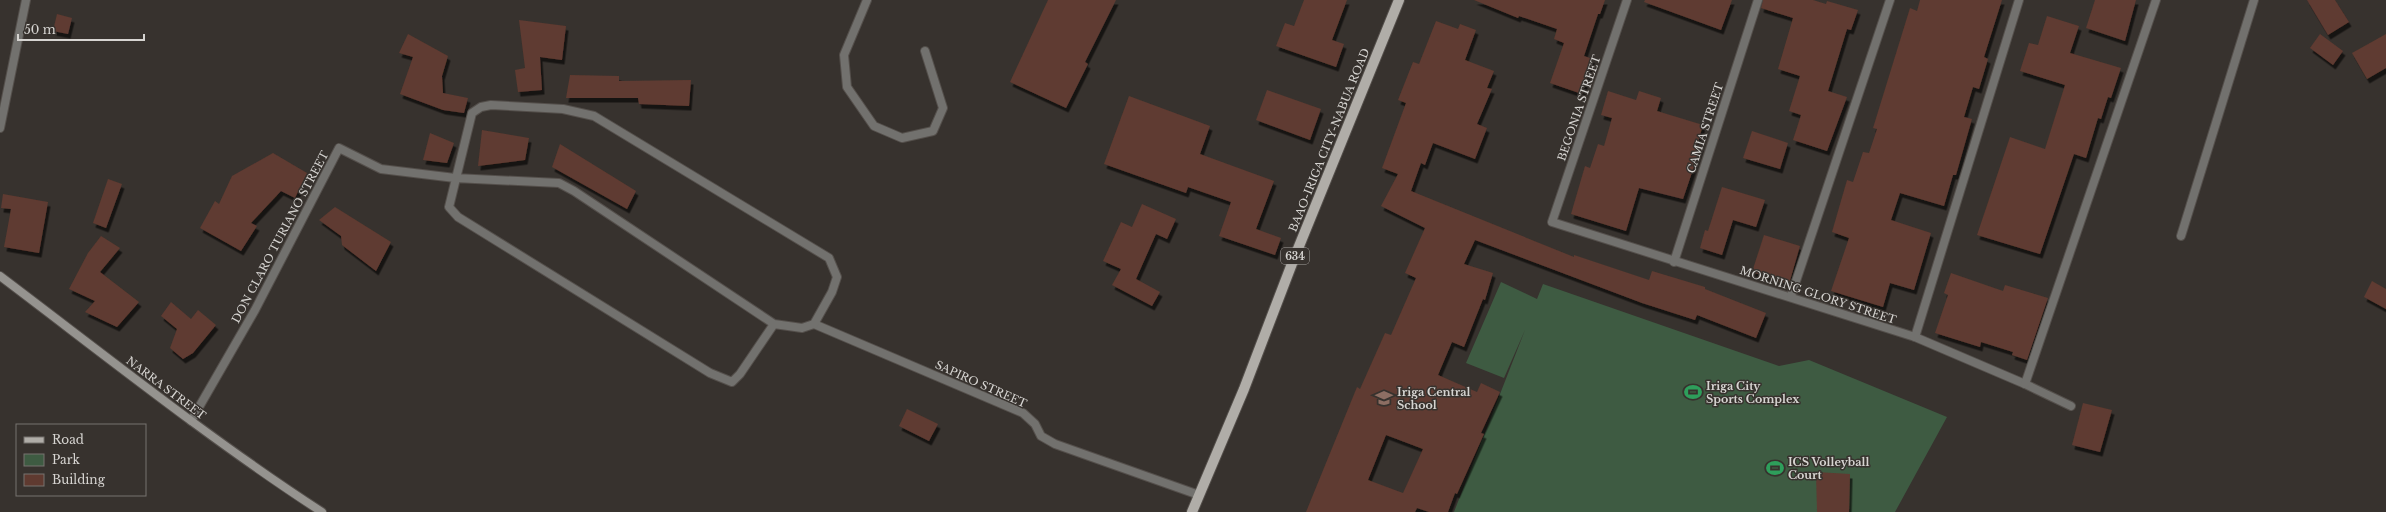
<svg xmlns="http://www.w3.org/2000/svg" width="2386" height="512" viewBox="0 0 2386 512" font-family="'Libre Baskerville',serif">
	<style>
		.green { fill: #3e5b42 }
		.building { fill: #5f3a30; fill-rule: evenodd; filter: url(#shadow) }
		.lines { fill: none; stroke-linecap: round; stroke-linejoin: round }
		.street-casing { stroke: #544f4b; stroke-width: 10 }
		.secondary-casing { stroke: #544f4b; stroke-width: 10 }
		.primary-casing { stroke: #544f4b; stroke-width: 12 }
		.street { stroke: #72716e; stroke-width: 8 }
		.secondary { stroke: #95938f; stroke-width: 8 }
		.primary { stroke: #b0ada8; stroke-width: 10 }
		.labels { text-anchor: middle; stroke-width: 3; stroke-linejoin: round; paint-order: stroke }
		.shield { fill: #37322e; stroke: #a6a3a0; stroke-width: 1 }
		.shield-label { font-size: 10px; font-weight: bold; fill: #d6d4d1 }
		.street-label { font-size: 11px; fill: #d6d4d1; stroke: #37322e }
		.poi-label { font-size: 11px; font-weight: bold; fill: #d6d4d1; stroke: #37322e; text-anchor: start }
	</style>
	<defs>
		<filter id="shadow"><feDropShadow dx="2.5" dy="4.5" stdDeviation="0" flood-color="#0009"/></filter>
	</defs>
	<rect width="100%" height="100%" fill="#37322e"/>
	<path class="green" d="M1501 282 1537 299 1543 284 1779 366 1809 360 1947 417 1895 512H1454L1525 330 1504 378 1466 363Z"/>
	<g class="building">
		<path d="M1048 0H1116L1085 62 1088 64 1066 108 1010 82Z"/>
		<path d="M1304 0H1347L1332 40 1344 44 1336 67 1276 46 1285 23 1294 26Z"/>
		<path d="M1474 0H1605L1600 14H1598L1584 56 1593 59 1582 94 1550 83 1564 43 1554 39 1557 29 1519 16 1518 18Z"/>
		<path d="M1645 0H1732L1721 30 1644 2Z"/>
		<path d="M1763 0H1813L1826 4 1827 1 1858 10 1851 30 1847 29 1828 91 1847 97 1827 151 1793 140 1801 115 1789 111 1800 76 1778 69 1793 18 1761 8Z"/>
		<path d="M1920 0H2002L1984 57 1988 59 1979 89 1973 87 1964 117 1972 119 1956 175H1953L1944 206 1900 193 1891 220 1931 233 1914 290 1890 283 1883 307 1831 291 1849 238 1832 232 1847 180 1853 182 1863 152 1869 153 1877 129 1873 128 1910 8 1917 11Z"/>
		<path d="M2095 0H2136L2125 41 2086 28Z"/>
		<path d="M2307 0H2335L2349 22 2328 35Z"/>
		<path d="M57 14 72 18 68 34 53 31Z"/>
		<path d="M2047 16 2079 26 2070 53 2121 68 2111 98 2108 97 2101 119 2098 118 2086 158 2074 154 2040 254 1977 235 2010 137 2045 149 2065 85 2020 71 2029 43 2038 45Z"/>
		<path d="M519 20 566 26 562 60 540 57 542 90 518 92 515 70 525 68Z"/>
		<path d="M1436 21 1458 29 1460 24 1476 30 1465 60 1494 71 1487 88 1492 89 1477 124 1487 128 1475 159 1433 143 1425 165 1421 163 1411 191 1574 257V255L1649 280 1652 271 1705 287V289L1766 313 1756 338 1697 315 1695 320 1642 303 1475 240 1464 264 1493 273 1485 300 1483 299 1464 347 1452 342 1438 375 1477 392 1481 383 1500 392 1481 433 1484 434 1457 494 1455 493 1448 512H1429L1417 508 1415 512H1306L1357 387 1360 389 1385 333 1391 335 1416 278 1405 273 1425 228 1381 206 1398 174 1382 168 1406 103 1398 100 1413 62 1419 64ZM1386 435 1423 449 1403 493 1368 480Z"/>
		<path d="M408 34 448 56 442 76 443 93 468 98 464 113 443 110 400 94 413 57 399 53Z"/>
		<path d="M2320 34 2343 51 2333 65 2310 48Z"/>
		<path d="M2386 34V68L2367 79 2352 53Z"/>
		<path d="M570 75 619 76V81L691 80 689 106 639 104 638 98H566Z"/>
		<path d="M1267 90 1321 109 1310 140 1256 120Z"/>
		<path d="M1608 91 1636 100 1639 91 1661 98 1657 111 1703 125 1697 145 1701 146 1683 199 1639 188 1626 231 1571 214 1585 166 1590 168 1598 144 1604 146 1612 118 1601 115Z"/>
		<path d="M1129 96 1210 126 1200 154 1274 181 1256 229 1281 238 1275 255 1219 236 1231 202 1188 187 1186 193 1104 164Z"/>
		<path d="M482 130 529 138 525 160 478 166Z"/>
		<path d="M1752 131 1788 143 1780 169 1743 158Z"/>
		<path d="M430 133 454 143 447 163 423 160Z"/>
		<path d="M560 144 636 191 627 209 552 167Z"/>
		<path d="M273 153 307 173 295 198 281 191 251 223 257 226 241 251 200 228 215 201 219 204 232 176Z"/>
		<path d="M108 179 122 184 106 228 93 223Z"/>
		<path d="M1722 187 1765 200 1756 227 1733 220 1722 255 1700 248 1705 230 1708 231Z"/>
		<path d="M3 194 48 202 39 253 4 247 11 209 1 208Z"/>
		<path d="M1142 204 1176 219 1167 239 1156 234 1136 279 1160 292 1152 306 1112 285 1121 269 1103 261 1121 222 1132 227Z"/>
		<path d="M335 207 391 242 376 271 342 245 341 236 319 220Z"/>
		<path d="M1764 235 1800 246 1789 284 1752 272Z"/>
		<path d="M101 236 120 248 100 272 139 302 117 327 85 312 95 301 69 289 88 253Z"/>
		<path d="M1951 273 2003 291 2005 285 2048 298 2027 360 2012 355 2013 352 1981 342 1980 347 1935 333 1948 295 1944 293Z"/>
		<path d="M2372 281 2386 289V309L2364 297Z"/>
		<path d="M171 302 191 319 198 310 216 325 193 353 183 359 170 348 177 329 161 316Z"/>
		<path d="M2083 403 2112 410 2100 452 2072 445Z"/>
		<path d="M907 409 938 424 929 441 899 426Z"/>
		<path d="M1816 472 1850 474 1849 512H1817Z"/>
	</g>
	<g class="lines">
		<g class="street-casing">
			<g id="street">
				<path d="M867 0 844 55 847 87 874 126 902 138 933 131 943 108 925 51"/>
				<path d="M1627 0 1552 222 1915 337 2025 384 2071 406"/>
				<path d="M0 128 26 0"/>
				<path d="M2181 236 2254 0"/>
				<path d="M1674 262 1758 0"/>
				<path d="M1791 296 1890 0"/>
				<path d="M814 324 1023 413 1035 424 1041 436 1055 444 1199 495"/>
				<path d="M1915 337 2019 0"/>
				<path d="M2025 384 2156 0"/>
				<path d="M191 421 255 310 339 148 381 169 455 178 559 183 574 191 774 324 802 328 814 324 832 292 837 277 829 258 594 116 563 109 491 105 481 107 472 113 449 207 458 217 710 373 732 382 740 374 774 324"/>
			</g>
		</g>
		<g class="secondary-casing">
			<path id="secondary" d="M0 276C106 356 211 440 322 512"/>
		</g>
		<g class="primary-casing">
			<path id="primary" d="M1192 512 1244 389 1293 261 1399 0"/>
		</g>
		<use href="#street" class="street"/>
		<use href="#secondary" class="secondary"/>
		<use href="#primary" class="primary"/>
	</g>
	<defs>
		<g id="stadium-bare" transform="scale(1.38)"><path d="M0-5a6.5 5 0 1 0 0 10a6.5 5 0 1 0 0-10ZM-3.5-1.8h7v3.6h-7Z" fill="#2e9e5b" stroke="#37322e" stroke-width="2.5" paint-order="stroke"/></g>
		<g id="school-bare" transform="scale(1.38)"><path d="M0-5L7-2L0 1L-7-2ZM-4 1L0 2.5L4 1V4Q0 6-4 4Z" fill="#8d6e63" stroke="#37322e" stroke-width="2.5" paint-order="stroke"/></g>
	</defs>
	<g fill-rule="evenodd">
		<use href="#stadium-bare" x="1693" y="392"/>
		<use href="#school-bare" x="1384" y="398"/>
		<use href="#stadium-bare" x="1775" y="468"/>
	</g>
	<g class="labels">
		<rect class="shield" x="1281" y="248" width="28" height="16" rx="3"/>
		<g class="shield-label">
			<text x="1295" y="260">634</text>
		</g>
		<g class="street-label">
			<text transform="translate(1579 108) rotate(-71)" y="4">BEGONIA STREET</text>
			<text transform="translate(1705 128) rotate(-72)" y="4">CAMIA STREET</text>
			<text transform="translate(1329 140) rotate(-68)" y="4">BAAO-IRIGA CITY-NABUA ROAD</text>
			<text transform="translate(280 237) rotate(-62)" y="4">DON CLARO TURIANO STREET</text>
			<text transform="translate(1818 295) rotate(18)" y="4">MORNING GLORY STREET</text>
			<text transform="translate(981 384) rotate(24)" y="4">SAPIRO STREET</text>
			<text transform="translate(166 388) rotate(37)" y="4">NARRA STREET</text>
		</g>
		<g class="poi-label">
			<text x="1706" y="390">Iriga City<tspan x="1706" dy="13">Sports Complex</tspan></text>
			<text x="1397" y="396">Iriga Central<tspan x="1397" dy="13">School</tspan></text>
			<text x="1788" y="466">ICS Volleyball<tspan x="1788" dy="13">Court</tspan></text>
		</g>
	</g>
	<rect x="16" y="424" width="130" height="72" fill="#37322e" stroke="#77736f"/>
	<rect x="24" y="437" width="20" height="6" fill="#b0ada8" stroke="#77736f"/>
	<text x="52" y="444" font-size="12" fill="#d6d4d1">Road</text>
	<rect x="24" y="454" width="20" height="12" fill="#3e5b42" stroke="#77736f"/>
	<text x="52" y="464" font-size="12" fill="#d6d4d1">Park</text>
	<rect x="24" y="474" width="20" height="12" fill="#5f3a30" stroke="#77736f"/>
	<text x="52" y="484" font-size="12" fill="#d6d4d1">Building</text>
	<path d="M18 34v6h126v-6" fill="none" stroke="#d6d4d1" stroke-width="2"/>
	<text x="24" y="34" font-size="12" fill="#d6d4d1" stroke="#37322e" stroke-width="3" paint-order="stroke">50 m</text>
</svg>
